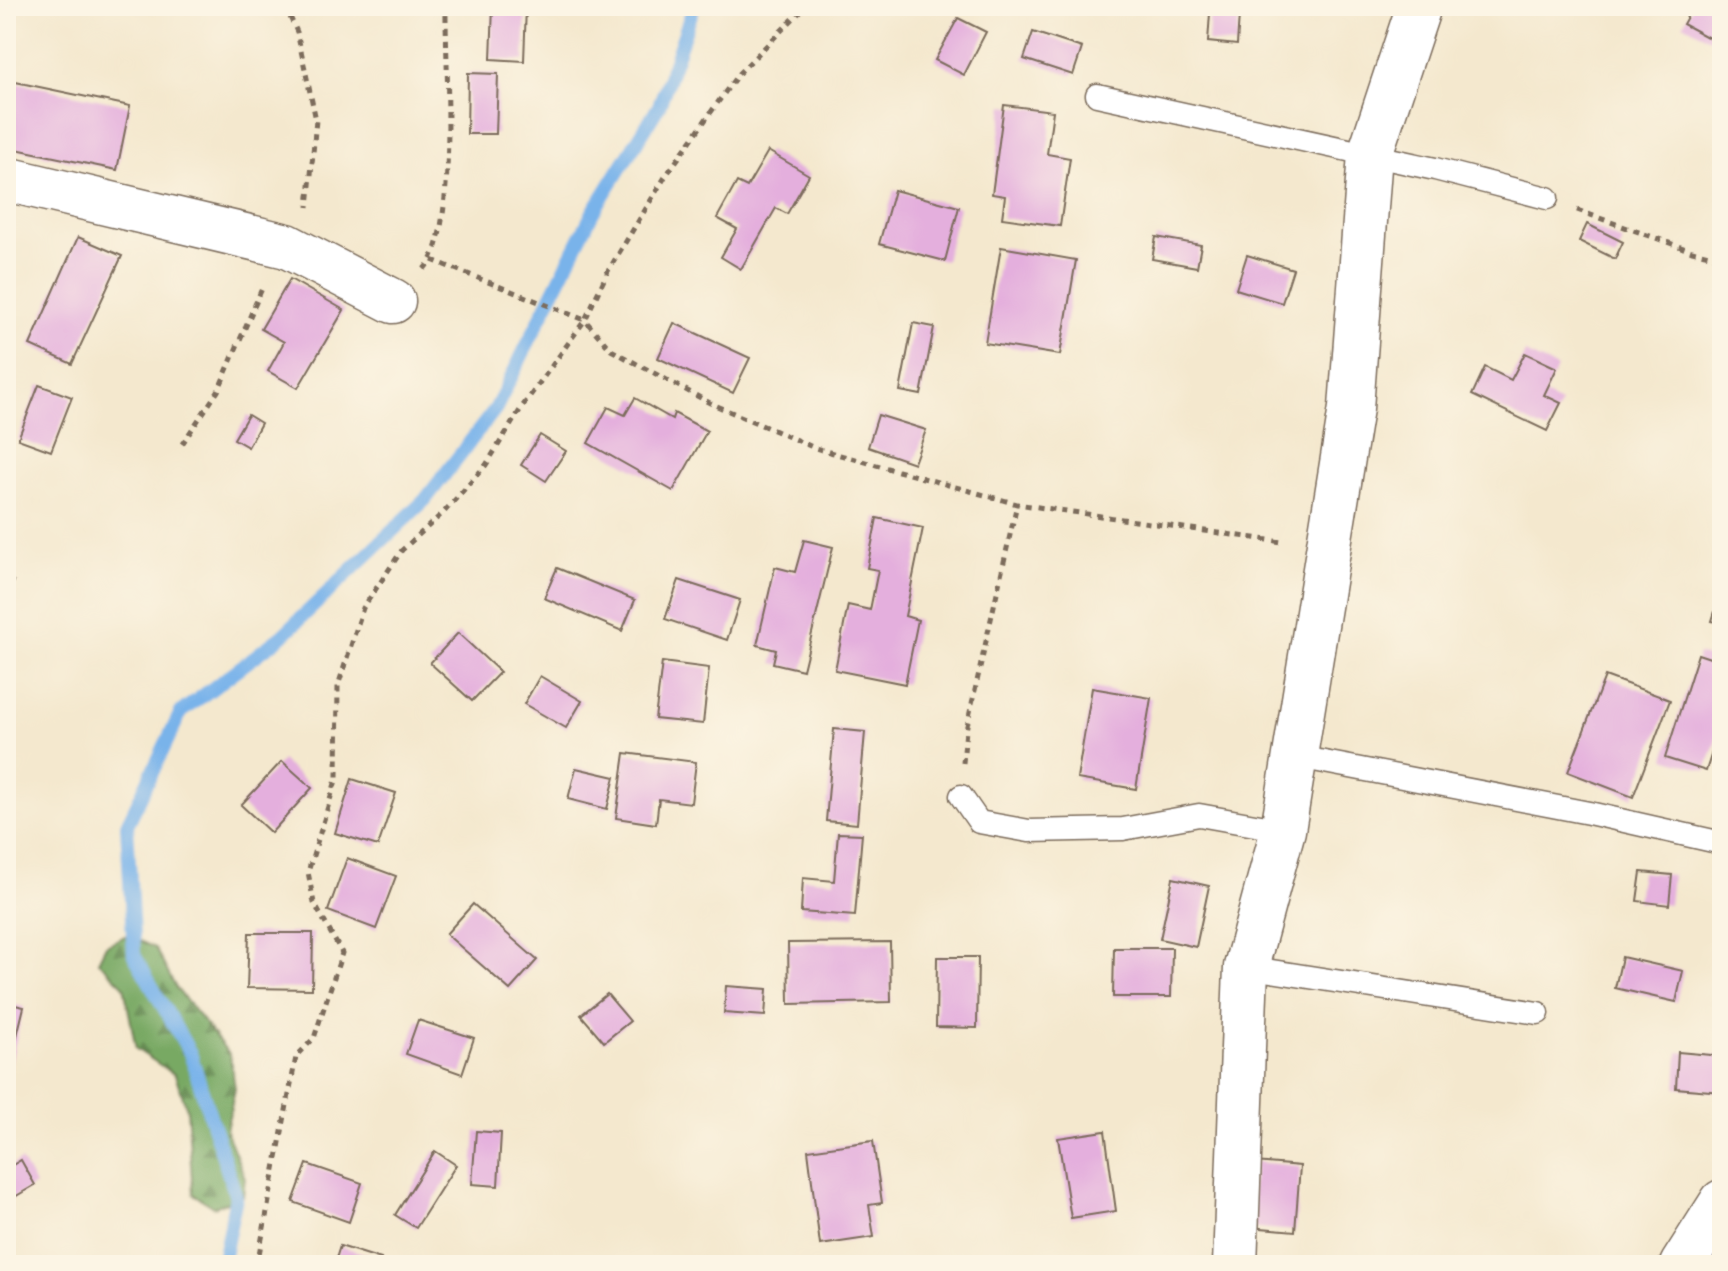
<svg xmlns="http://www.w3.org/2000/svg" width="1728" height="1271" viewBox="0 0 1728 1271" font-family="'Sorts Mill Goudy',serif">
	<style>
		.forest { fill: url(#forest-firs); stroke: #5a6a40; stroke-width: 2 }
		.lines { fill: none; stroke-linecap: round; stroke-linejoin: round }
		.stream { stroke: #79b3ea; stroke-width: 14 }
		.building { fill: #e4afdd }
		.service-casing { stroke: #7c6c5c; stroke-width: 25 }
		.minor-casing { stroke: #7c6c5c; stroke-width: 47 }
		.path { stroke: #7c6c5c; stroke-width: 5; stroke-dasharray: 6 6; stroke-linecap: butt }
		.service { stroke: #fff; stroke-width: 22 }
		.minor { stroke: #fff; stroke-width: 44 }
	</style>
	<defs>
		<pattern id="forest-firs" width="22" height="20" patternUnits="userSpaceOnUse" patternTransform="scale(2)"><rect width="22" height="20" fill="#78a963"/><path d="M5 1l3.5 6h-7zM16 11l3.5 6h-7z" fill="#648a51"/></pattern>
	</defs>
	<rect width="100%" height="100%" fill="#fcf5e5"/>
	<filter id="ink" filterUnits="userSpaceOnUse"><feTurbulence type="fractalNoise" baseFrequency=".0125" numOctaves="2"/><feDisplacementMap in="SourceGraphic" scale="16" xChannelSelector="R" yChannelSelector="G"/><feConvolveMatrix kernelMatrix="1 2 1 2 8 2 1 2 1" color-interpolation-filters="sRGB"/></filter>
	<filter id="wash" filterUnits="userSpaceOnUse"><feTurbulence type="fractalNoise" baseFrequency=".006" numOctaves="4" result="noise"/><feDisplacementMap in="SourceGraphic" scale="32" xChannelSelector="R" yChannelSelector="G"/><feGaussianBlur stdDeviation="1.8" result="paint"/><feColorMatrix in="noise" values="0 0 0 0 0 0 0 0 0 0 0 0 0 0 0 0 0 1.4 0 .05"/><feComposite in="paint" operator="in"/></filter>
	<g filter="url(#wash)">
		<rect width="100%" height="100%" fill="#f4e8ce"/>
		<path class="forest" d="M127 935 155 948 176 988 230 1055 235 1089 226 1130 245 1178 243 1196 214 1207 193 1194 187 1109 175 1075 136 1049 124 986 98 961 106 945Z"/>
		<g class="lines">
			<path class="stream" d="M222 1265 236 1197 190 1053 134 955 127 825 181 712 282 636 425 500 496 408 593 212 659 106 694 6"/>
		</g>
		<g id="blocks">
			<g class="building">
				<path d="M493 6H526L524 61 491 59Z"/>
				<path d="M1693 6H1722V45L1683 24Z"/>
				<path d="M1210 13 1239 15 1237 45 1208 42Z"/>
				<path d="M958 18 986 32 964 75 935 60Z"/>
				<path d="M1033 32 1082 48 1073 75 1024 59Z"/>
				<path d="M468 73 498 74 496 134H467Z"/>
				<path d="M6 80 130 106 117 170 6 147Z"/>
				<path d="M1004 105 1053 111 1047 154 1070 158 1060 226 1002 218 1005 196 992 194Z"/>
				<path d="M768 151 809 175 787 214 776 208 741 269 721 257 737 229 717 218 737 182 747 187Z"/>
				<path d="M894 190 959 207 945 261 879 244Z"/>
				<path d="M1587 224 1623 242 1615 259 1579 241Z"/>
				<path d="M78 237 122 256 72 364 30 345Z"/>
				<path d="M1156 237 1201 245 1197 267 1152 259Z"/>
				<path d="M1001 247 1076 260 1060 355 985 343Z"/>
				<path d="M1247 255 1293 269 1282 303 1236 289Z"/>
				<path d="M290 279 344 310 298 388 268 371 284 342 261 329Z"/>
				<path d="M674 323 750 358 733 393 658 358Z"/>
				<path d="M913 323 934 327 921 395 900 391Z"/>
				<path d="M1525 353 1557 368 1544 395 1561 403 1547 431 1472 395 1485 367 1511 380Z"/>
				<path d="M39 385 72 397 51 451 18 439Z"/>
				<path d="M635 398 672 419 674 413 707 431 673 491 588 443 608 407 625 415Z"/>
				<path d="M248 415 261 423 248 447 234 439Z"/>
				<path d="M878 415 926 430 914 463 868 447Z"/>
				<path d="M540 435 566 451 546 481 521 465Z"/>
				<path d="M877 518 923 528 905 616 918 620 905 684 835 670 848 605 870 610 878 570 867 568Z"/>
				<path d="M804 540 833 547 803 670 773 663 776 650 757 645 775 567 795 572Z"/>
				<path d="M557 568 635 600 622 631 544 598Z"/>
				<path d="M6 578 14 581 6 603Z"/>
				<path d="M679 580 740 600 727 640 665 619Z"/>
				<path d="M1721 592 1722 593V624L1712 621Z"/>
				<path d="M458 633 500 672 472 701 430 663Z"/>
				<path d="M1698 654 1722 662V721L1706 771 1665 758Z"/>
				<path d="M662 662 709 668 703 724 655 719Z"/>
				<path d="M540 676 582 701 566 728 524 704Z"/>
				<path d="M1605 676 1670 700 1633 797 1568 772Z"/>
				<path d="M1092 688 1151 698 1136 789 1077 779Z"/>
				<path d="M834 729 865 732 857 824 826 821Z"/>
				<path d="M625 753 696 762 691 803 659 799 656 824 616 818Z"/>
				<path d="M282 761 312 788 271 833 241 805Z"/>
				<path d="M576 768 615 777 607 809 568 799Z"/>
				<path d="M352 779 396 793 378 846 335 833Z"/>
				<path d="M838 833 862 834 855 916 801 912 803 878 834 881Z"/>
				<path d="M347 858 396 876 376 929 328 911Z"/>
				<path d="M1641 872 1672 875 1669 905 1637 901Z"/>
				<path d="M1173 878 1209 886 1196 947 1160 939Z"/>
				<path d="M473 904 537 960 510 990 446 934Z"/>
				<path d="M249 933H313L312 989 247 988Z"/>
				<path d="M890 942 891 1002 789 1004 788 943Z"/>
				<path d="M1114 948H1172L1171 997H1113Z"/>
				<path d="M937 957H978L977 1028 936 1027Z"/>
				<path d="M1622 957 1683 971 1676 1002 1615 988Z"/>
				<path d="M726 986 767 989 765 1016 724 1013Z"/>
				<path d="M607 994 630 1021 604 1042 581 1015Z"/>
				<path d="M6 1003 24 1007 7 1077H6Z"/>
				<path d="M418 1020 474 1038 462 1074 406 1054Z"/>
				<path d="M1678 1052 1722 1056V1092L1676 1088Z"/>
				<path d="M476 1131 501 1133 498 1186 472 1184Z"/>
				<path d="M1105 1131 1116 1211 1071 1218 1058 1138Z"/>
				<path d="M873 1141 882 1203 869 1205 874 1237 820 1245 808 1150Z"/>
				<path d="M435 1151 456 1165 416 1228 395 1215Z"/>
				<path d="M21 1160 35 1185 6 1202V1169Z"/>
				<path d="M1255 1162 1300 1166 1295 1231 1249 1227Z"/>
				<path d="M307 1164 362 1183 349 1222 293 1202Z"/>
				<path d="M340 1246 381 1259 379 1265H334Z"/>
			</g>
		</g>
	</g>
	<g filter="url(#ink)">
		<use href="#blocks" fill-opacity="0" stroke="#7c6c5c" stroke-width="2"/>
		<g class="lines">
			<g class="service-casing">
				<g id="service">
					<path d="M1097 95 1435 169 1547 198"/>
					<path d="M1293 756 1589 813 1722 843"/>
					<path d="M961 796 979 822 1029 831 1123 829 1199 815 1283 830"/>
					<path d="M1246 967 1538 1013"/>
				</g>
			</g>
			<g class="minor-casing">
				<g id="minor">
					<path d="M6 179 287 246 393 301"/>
					<path d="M1235 1265 1246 967 1283 830 1351 408 1370 154 1419 6"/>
					<path d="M1682 1265 1722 1202"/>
				</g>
			</g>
			<g class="path">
				<path d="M285 6 297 32 316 120 308 207"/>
				<path d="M1577 210 1692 251 1722 258"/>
				<path d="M432 260 585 320 611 350 710 403 815 448 1017 504 1282 542"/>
				<path d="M424 269C459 232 445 61 446 6"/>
				<path d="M182 444 218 391 263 286"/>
				<path d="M963 763 966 730 1017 504"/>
				<path d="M257 1265 296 1057 314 1038 342 953 314 903 308 872 337 777 338 686 363 608 402 550 444 512 486 465 522 407 585 320 608 271 665 177 738 74 806 6"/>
			</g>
			<use href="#service" class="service"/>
			<use href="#minor" class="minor"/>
		</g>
	</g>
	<rect width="1728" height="1271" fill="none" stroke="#fcf5e5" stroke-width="32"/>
</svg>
